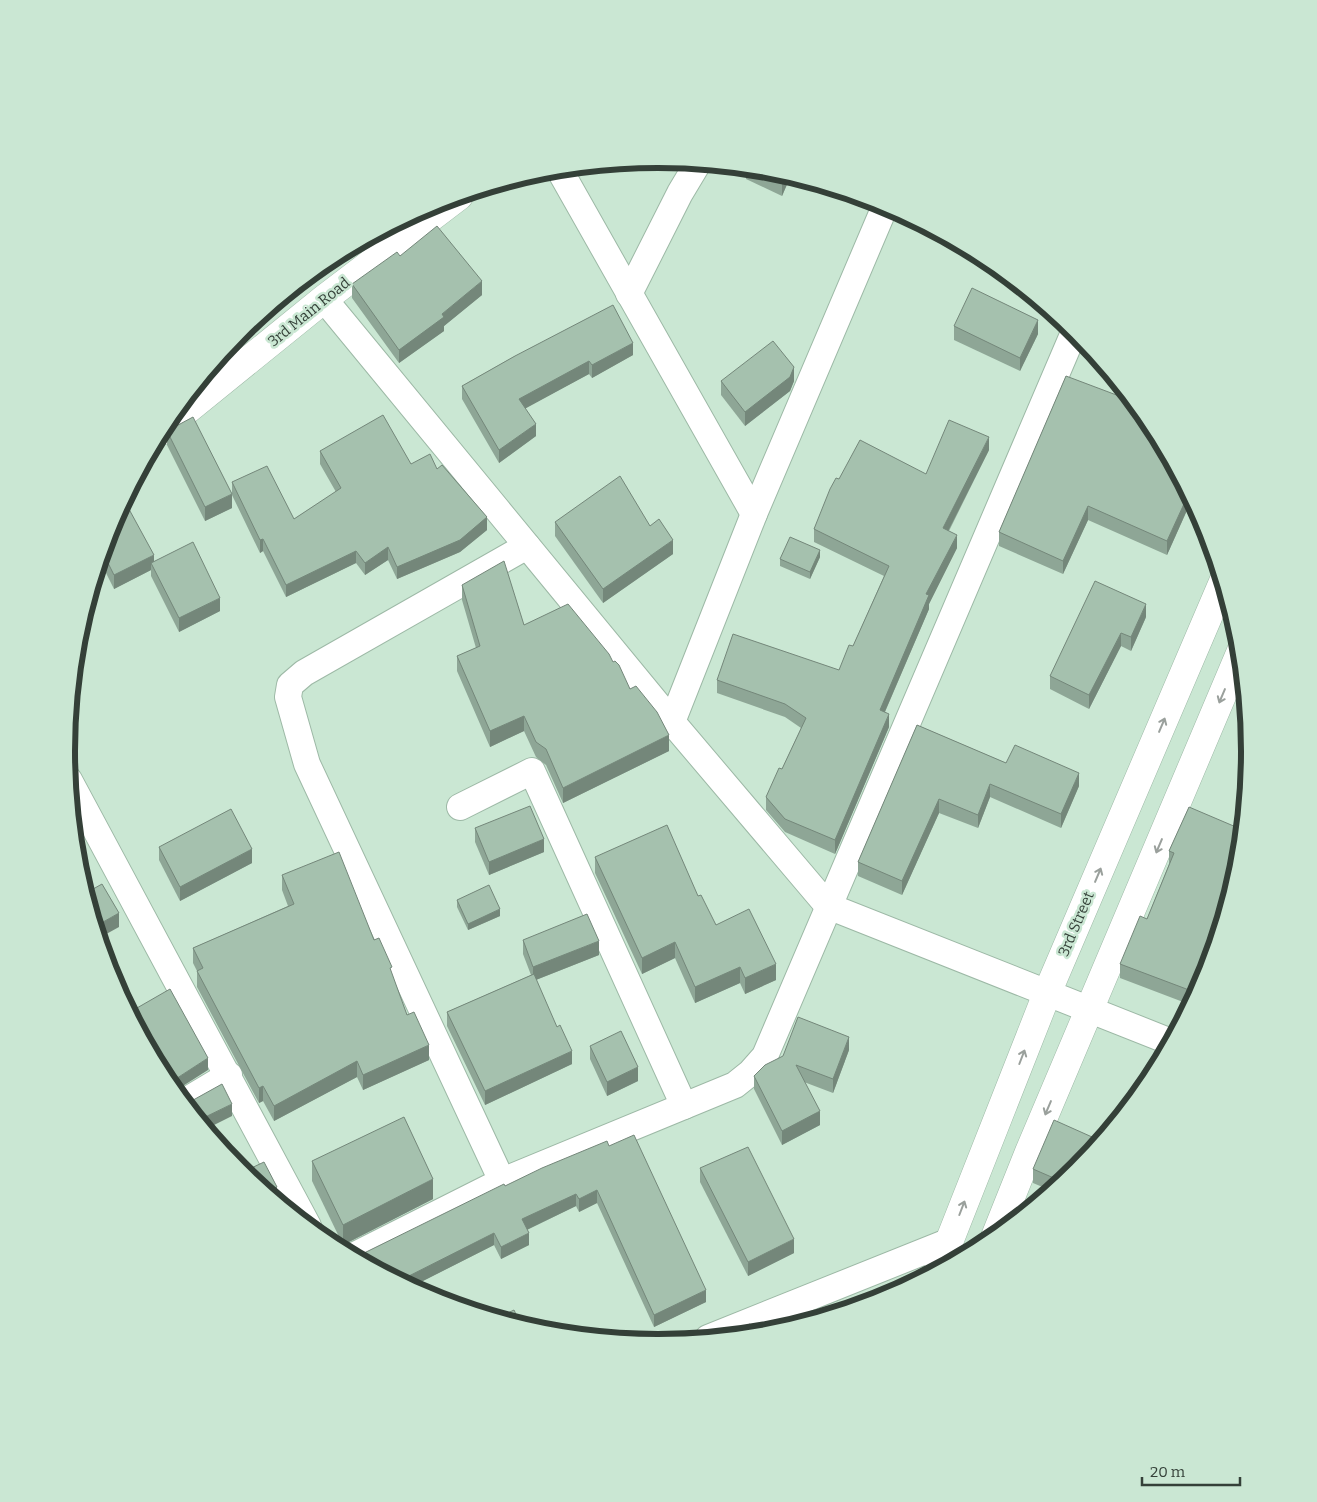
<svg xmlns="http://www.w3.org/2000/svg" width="1317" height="1502" viewBox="0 0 1317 1502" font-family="Bitter,serif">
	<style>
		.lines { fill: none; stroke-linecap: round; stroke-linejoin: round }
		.street-casing { stroke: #9db9a6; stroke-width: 28 }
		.secondary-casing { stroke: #9db9a6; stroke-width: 29 }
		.street { stroke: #fff; stroke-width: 26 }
		.secondary { stroke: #fff; stroke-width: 28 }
		.wall { fill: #8ea696 }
		.shaded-wall { fill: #74877a }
		.building { fill: #a5c1ae; stroke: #74877a }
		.oneway { stroke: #9aa09c }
		.labels { text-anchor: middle; stroke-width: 5; stroke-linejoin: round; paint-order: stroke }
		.street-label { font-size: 15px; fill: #344038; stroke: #cae7d3 }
		.rim { fill: none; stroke: #344038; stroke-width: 6 }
	</style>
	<rect width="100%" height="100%" fill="#cae7d3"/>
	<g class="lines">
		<g class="street-casing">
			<g id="street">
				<path d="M559 169 754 514"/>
				<path d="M629 294 680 193 698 163"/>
				<path d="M324 299 672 722 828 906 1171 1042"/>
				<path d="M672 722 754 514 886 204"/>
				<path d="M69 780 308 1226"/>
				<path d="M460 807 532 771 684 1106"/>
				<path d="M184 1102 229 1075"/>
				<path d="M502 1181 307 764 288 697 290 685 304 673 527 546"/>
				<path d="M353 1256 502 1181 735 1085 750 1073 765 1056 1075 330"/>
				<path d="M708 1338 950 1241"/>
			</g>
		</g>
		<g class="secondary-casing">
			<g id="secondary">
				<path d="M161 431 324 299 459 196"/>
				<path d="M995 1237 1029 1152 1241 651"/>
				<path d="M938 1270 1048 991 1223 582"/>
			</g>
		</g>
		<use href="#street" class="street"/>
		<use href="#secondary" class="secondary"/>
	</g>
	<g class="wall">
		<path d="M746 167 774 170 791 175 782 196 746 179Z"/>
		<path d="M400 256 482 295 444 326V331L399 363 352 298V284Z"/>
		<path d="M954 326 1038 334 1020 371 954 340Z"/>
		<path d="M633 355 592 378 589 374 525 408 536 436 499 463 462 399V386L515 356Z"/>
		<path d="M1066 376 1192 499 1167 555 1088 520 1063 574 999 546V532Z"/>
		<path d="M721 381H794L790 391 745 426 721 395Z"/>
		<path d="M167 431 232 508 205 521 167 445Z"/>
		<path d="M989 450 949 531 957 548 929 604V609L885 712 889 727 835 854 785 832 766 810V797L782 769 801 728 785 717 717 693V680L839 670 853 646 884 576 814 542V529L839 479 926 474Z"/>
		<path d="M320 451 411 464 437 469 487 530 460 552 397 579 388 560 365 575 356 563 286 597 263 551 260 553 232 495V482L294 519 336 492 320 464Z"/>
		<path d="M555 522 650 526 673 554 603 603 555 536Z"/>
		<path d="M111 524 154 561 220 611 179 632 151 576V570L114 589 100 561Z"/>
		<path d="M820 557 810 579 780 566V559Z"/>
		<path d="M462 585 524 625 613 662 669 751 563 803 546 765 536 757 524 731 490 747 457 671V656L476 648 462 600Z"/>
		<path d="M1146 617 1131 651 1121 646 1089 709 1050 689V676Z"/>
		<path d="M917 725 1006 763 1079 786 1061 828 990 797 978 828 939 813 902 895 858 876V862Z"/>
		<path d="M1189 807 1206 978 1191 1005 1120 978V964L1147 919 1169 864V851Z"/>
		<path d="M475 828 544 852 489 875 475 842Z"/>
		<path d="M159 847 252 863 180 901 159 860Z"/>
		<path d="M595 857 698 896 716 925 776 980 745 994 740 983 695 1003 675 958 642 974 595 873Z"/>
		<path d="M282 875 374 940 392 975 407 1015 429 1060 363 1090 357 1077 274 1121 263 1101 259 1103 197 987V971L193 963V948L288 906 282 890Z"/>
		<path d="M457 900 500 916 468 930 457 907Z"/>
		<path d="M523 940 599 955 536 980 572 1064 485 1105 447 1026V1012L531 975 523 954Z"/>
		<path d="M590 1046 638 1081 607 1096 590 1059Z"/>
		<path d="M849 1050 833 1093 804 1082 820 1125 782 1145 754 1089V1076Z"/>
		<path d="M609 1146 706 1302 654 1327 597 1203 579 1212 576 1206 527 1230 529 1245 501 1259 494 1245 411 1287 356 1257 505 1186Z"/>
		<path d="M312 1161 433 1199 343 1245 312 1181Z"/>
		<path d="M700 1168 794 1253 748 1276 700 1182Z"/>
		<path d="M1033 1169 1077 1170 1052 1191 1033 1183Z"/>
	</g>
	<g class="shaded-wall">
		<path d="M786 174 791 175 782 196V182Z"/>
		<path d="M482 281V295L444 326V331L399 363V350Z"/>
		<path d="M1038 320V334L1020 371V358Z"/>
		<path d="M633 343V355L592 378V365Z"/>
		<path d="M589 361V374L519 412V399Z"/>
		<path d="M794 367V381L790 391 745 426V412Z"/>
		<path d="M536 424V436L499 463V450Z"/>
		<path d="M989 437V450L943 541V528Z"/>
		<path d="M1189 493 1192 499 1167 555V541Z"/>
		<path d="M232 494V508L205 521V507Z"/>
		<path d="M1088 506V520L1063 574V561Z"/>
		<path d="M487 517V530L460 552 397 579V567Z"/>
		<path d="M957 535V548L929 604V609L880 723V710L926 594Z"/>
		<path d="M263 539V551L260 553V540Z"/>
		<path d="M673 540V554L603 603V589Z"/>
		<path d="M388 547V560L365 575V563Z"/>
		<path d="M820 550V557L810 579V572Z"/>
		<path d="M356 551V563L286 597V585Z"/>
		<path d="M154 555V568L151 563V570L114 589V575Z"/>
		<path d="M220 598V611L179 632V618Z"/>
		<path d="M1146 604V617L1131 651V637Z"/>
		<path d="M1121 633V646L1089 709V695Z"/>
		<path d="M889 714V727L835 854V840Z"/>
		<path d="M524 716V731L490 747V731Z"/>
		<path d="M669 735V751L563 803V788Z"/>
		<path d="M1079 773V786L1061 828V814Z"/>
		<path d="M990 784V797L978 828V815Z"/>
		<path d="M939 799V813L902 895V881Z"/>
		<path d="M544 839V852L489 875V862Z"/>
		<path d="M252 849V863L180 901V887Z"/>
		<path d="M500 909V916L468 930V924Z"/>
		<path d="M119 913V927L99 938 96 926Z"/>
		<path d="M599 941V955L533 981V967Z"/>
		<path d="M675 942V958L642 974V958Z"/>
		<path d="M776 964V980L745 994V978Z"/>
		<path d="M740 967V983L695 1003V987Z"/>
		<path d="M849 1037V1050L833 1093V1079Z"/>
		<path d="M429 1045V1060L363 1090V1075Z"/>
		<path d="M572 1051V1064L485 1105V1091Z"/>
		<path d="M208 1058V1070L175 1091 170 1085 171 1082Z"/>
		<path d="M357 1061V1077L274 1121V1106Z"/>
		<path d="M638 1067V1081L607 1096V1082Z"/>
		<path d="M263 1086V1101L259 1103V1088Z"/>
		<path d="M232 1104V1116L206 1129 199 1120Z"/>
		<path d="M820 1111V1125L782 1145V1131Z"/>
		<path d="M433 1179V1199L343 1245V1225Z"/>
		<path d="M277 1187V1199L276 1200 267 1192Z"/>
		<path d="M597 1190V1203L579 1212V1199Z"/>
		<path d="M576 1194V1206L522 1232V1219Z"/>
		<path d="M494 1233V1245L411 1287 399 1281Z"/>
		<path d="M529 1233V1245L501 1259V1247Z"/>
		<path d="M794 1239V1253L748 1276V1262Z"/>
		<path d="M706 1290V1302L654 1327V1315Z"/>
	</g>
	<g class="building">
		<path d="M751 168 774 170 786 174 782 182Z"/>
		<path d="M437 226 482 281 442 314 444 317 399 350 352 284 397 252 400 256Z"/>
		<path d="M972 288 1038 320 1020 358 954 326Z"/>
		<path d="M613 305 633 343 592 365 589 361 519 399 536 424 499 450 462 386 515 356Z"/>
		<path d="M773 341 794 367 790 377 745 412 721 381Z"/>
		<path d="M1066 376 1135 402 1151 422 1189 493 1167 541 1088 506 1063 561 999 532Z"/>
		<path d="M383 415 411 464 430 454 437 469 442 465 487 517 460 540 397 567 388 547 365 563 356 551 286 585 263 539 260 540 232 482 267 466 294 519 341 488 320 451Z"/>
		<path d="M193 417 232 494 205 507 167 431Z"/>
		<path d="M949 420 989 437 943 528 957 535 926 594 929 595 880 710 889 714 835 840 785 819 766 797 779 768 782 769 806 718 785 704 717 680 733 634 839 670 849 645 853 646 889 566 814 529 830 489 836 478 839 479 860 440 926 474Z"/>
		<path d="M620 476 650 526 659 519 673 540 603 589 555 522Z"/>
		<path d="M124 500 154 555 114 575 103 553 111 524Z"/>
		<path d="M790 537 820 550 810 572 780 559Z"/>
		<path d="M193 542 220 598 179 618 151 563Z"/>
		<path d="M504 561 524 625 568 604 609 654 613 662 615 661 619 665 630 689 636 686 657 712 669 735 563 788 546 749 536 742 524 716 490 731 457 656 480 646 462 585Z"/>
		<path d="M1095 581 1146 604 1131 637 1121 633 1089 695 1050 676Z"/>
		<path d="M917 725 1006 763 1015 745 1079 773 1061 814 990 784 978 815 939 799 902 881 858 862Z"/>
		<path d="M530 806 544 839 489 862 475 828Z"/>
		<path d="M1189 807 1243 830 1239 867 1209 967 1203 982 1197 993 1120 964 1140 916 1147 919 1174 853 1169 851Z"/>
		<path d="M231 809 252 849 180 887 159 847Z"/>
		<path d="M667 825 698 896 701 895 716 925 749 909 776 964 745 978 740 967 695 987 675 942 642 958 595 857Z"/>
		<path d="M339 852 374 940 379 938 392 967 390 968 407 1015 414 1012 429 1045 363 1075 357 1061 274 1106 263 1086 259 1088 197 971 203 968 193 948 294 904 282 875Z"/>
		<path d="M102 884 119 913 96 926 86 893Z"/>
		<path d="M489 885 500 909 468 924 457 900Z"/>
		<path d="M587 914 599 941 533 967 523 940Z"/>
		<path d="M534 974 557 1027 560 1025 572 1051 485 1091 447 1012Z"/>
		<path d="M170 989 208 1058 171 1082 170 1085 166 1080 130 1012Z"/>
		<path d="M798 1017 849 1037 833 1079 796 1065 820 1111 782 1131 754 1076 765 1065 783 1056Z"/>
		<path d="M621 1031 638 1067 607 1082 590 1046Z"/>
		<path d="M222 1084 232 1104 199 1120 186 1104Z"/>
		<path d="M404 1117 433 1179 343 1225 312 1161Z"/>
		<path d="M1054 1120 1101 1141 1077 1170 1063 1182 1033 1169Z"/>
		<path d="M634 1135 706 1290 654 1315 597 1190 579 1199 576 1194 522 1219 529 1233 501 1247 494 1233 399 1281 356 1257 504 1184 505 1186 542 1168 607 1141 609 1146Z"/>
		<path d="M748 1147 794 1239 748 1262 700 1168Z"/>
		<path d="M264 1162 277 1187 267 1192 243 1172Z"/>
		<path d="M514 1310 521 1325 497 1318Z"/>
		<path d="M750 1324 754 1334 713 1338Z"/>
	</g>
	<defs><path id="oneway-shaft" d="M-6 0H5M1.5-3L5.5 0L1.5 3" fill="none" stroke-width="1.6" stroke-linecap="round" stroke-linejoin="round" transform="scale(1.25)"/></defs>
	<g class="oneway">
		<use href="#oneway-shaft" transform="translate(1222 696) rotate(113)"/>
		<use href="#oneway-shaft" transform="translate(1162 725) rotate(-67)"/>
		<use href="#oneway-shaft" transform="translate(1159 846) rotate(113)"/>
		<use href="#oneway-shaft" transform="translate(1098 875) rotate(-67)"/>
		<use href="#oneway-shaft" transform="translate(1022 1057) rotate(-69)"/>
		<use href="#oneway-shaft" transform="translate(1048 1108) rotate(113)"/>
		<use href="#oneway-shaft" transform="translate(962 1208) rotate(-69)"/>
	</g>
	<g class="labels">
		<g class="street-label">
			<text transform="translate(309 312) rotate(-39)" y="5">3rd Main Road</text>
			<text transform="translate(1076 924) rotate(-67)" y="5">3rd Street</text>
		</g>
	</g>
	<path d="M0 0H1317V1502H0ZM75 751a583 583 0 1 1 1166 0a583 583 0 1 1-1166 0Z" fill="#cae7d3" fill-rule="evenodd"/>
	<path class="rim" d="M75 751a583 583 0 1 1 1166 0a583 583 0 1 1-1166 0Z"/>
	<path d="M1142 1477v8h98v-8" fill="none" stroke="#344038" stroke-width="2.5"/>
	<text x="1150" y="1477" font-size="15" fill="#344038" stroke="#cae7d3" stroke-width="4" paint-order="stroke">20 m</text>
</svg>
